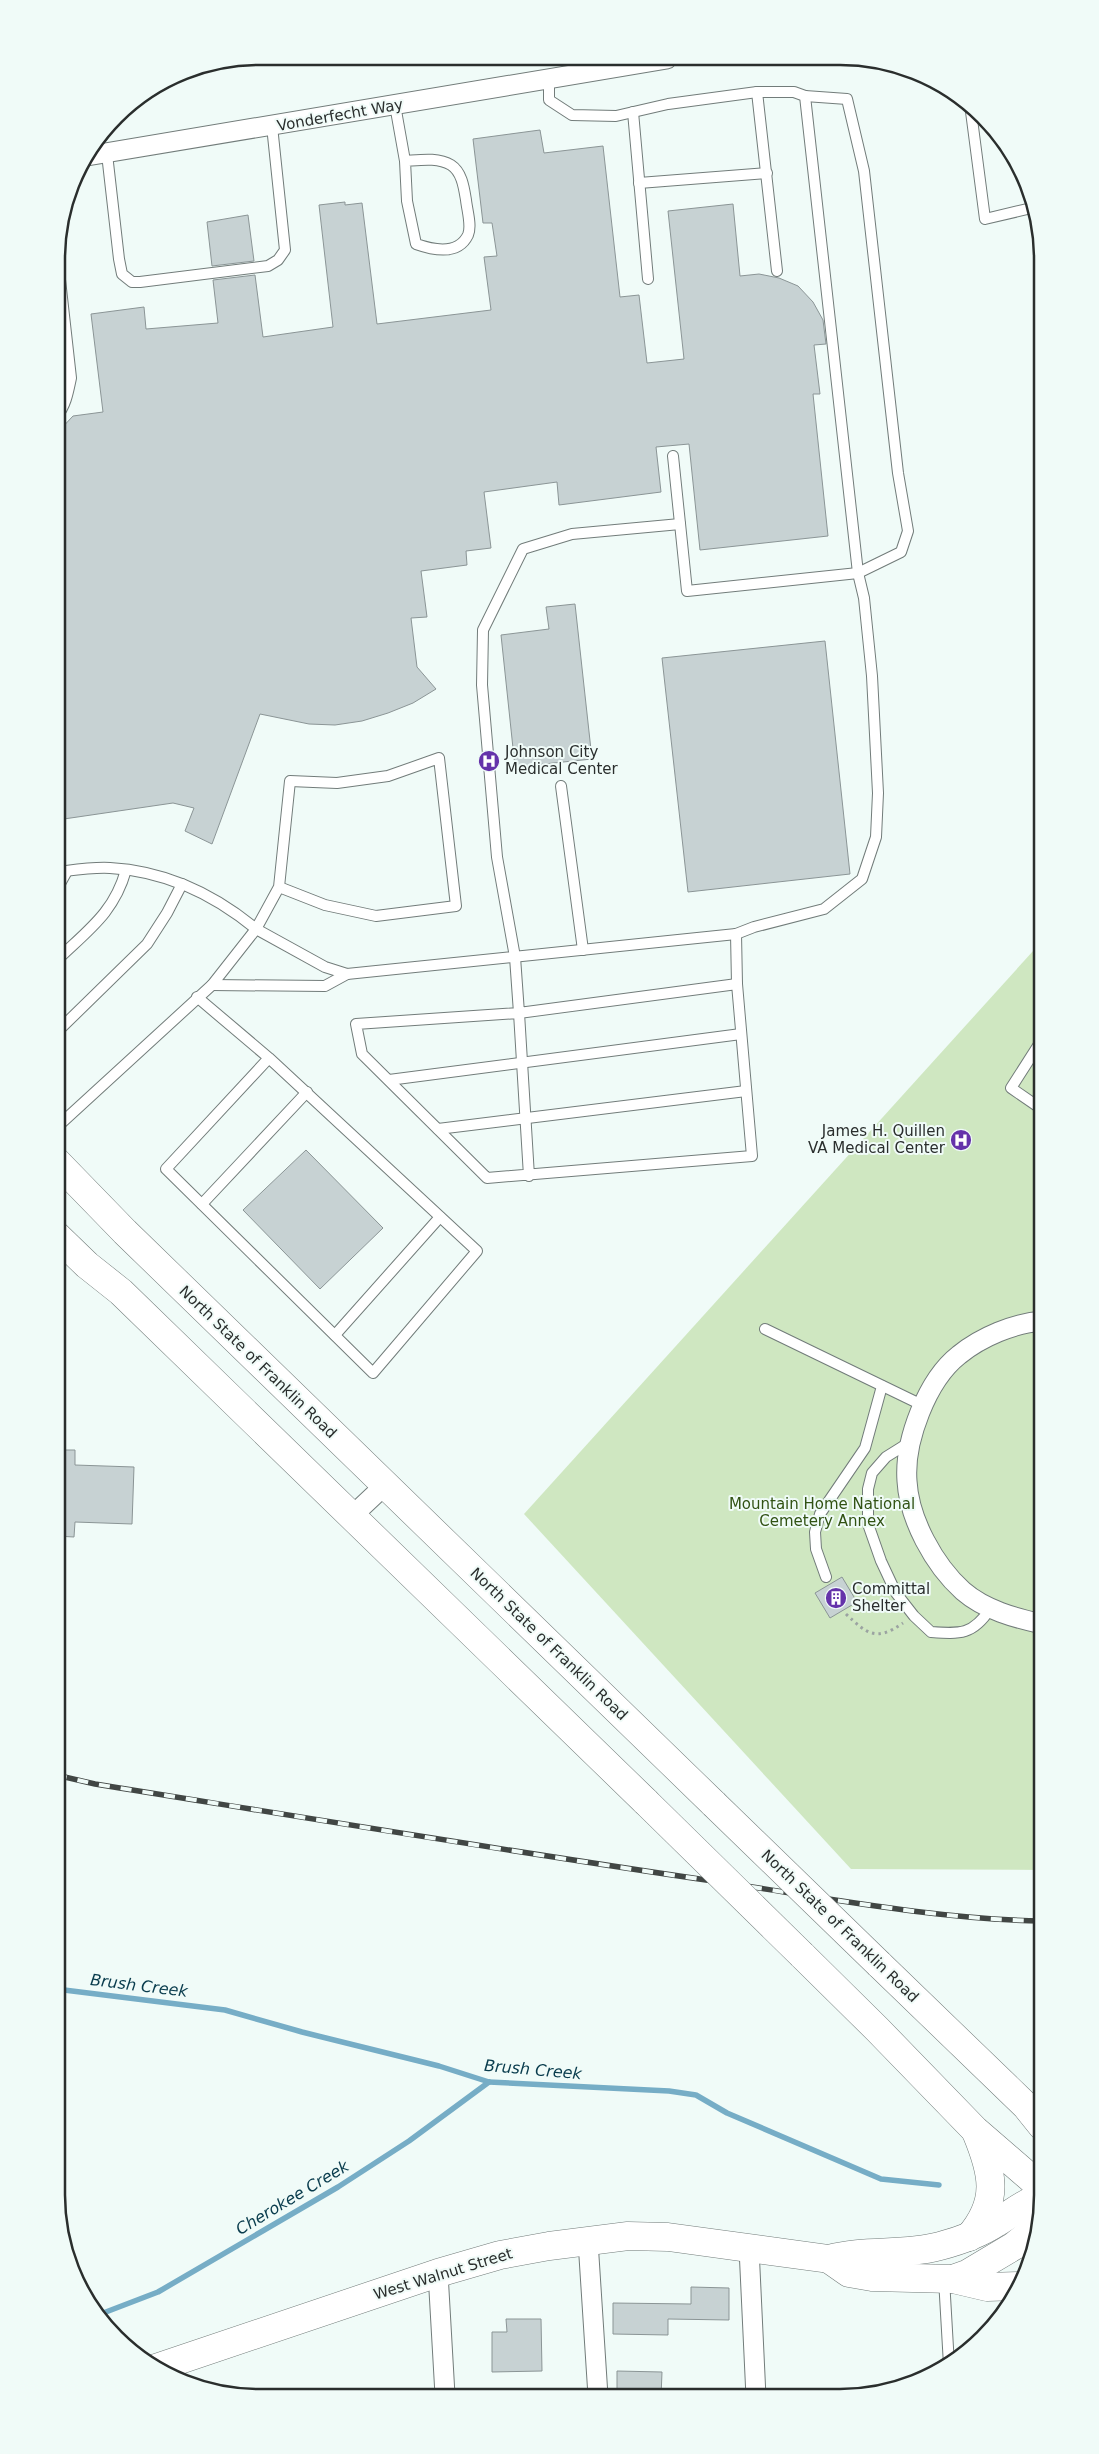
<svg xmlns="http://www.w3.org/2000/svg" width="1099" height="2454" viewBox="0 0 1099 2454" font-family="'DejaVu Sans',sans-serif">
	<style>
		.green { fill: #cfe7c1 }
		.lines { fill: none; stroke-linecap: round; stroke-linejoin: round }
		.stream { stroke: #76adc6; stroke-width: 5.5 }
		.building { fill: #c7d2d3; stroke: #8b9596 }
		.lane-casing { stroke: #727c7a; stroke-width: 12 }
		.street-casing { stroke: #727c7a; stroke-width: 21 }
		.secondary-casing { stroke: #727c7a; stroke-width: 29 }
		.highway-casing { stroke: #727c7a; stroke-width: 29 }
		.path { stroke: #9ba3a1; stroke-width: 3; stroke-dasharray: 2.5 4; stroke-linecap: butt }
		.lane { stroke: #fff; stroke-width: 10 }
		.street { stroke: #fff; stroke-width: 19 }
		.secondary { stroke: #fff; stroke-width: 28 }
		.highway { stroke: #fff; stroke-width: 28 }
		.rail-casing { stroke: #414644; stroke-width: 5.5 }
		.rail { stroke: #f0fbf8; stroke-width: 4; stroke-dasharray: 11; stroke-linecap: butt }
		.highway-bridge-casing { stroke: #727c7a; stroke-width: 29; stroke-linecap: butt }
		.highway-bridge { stroke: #fff; stroke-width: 28 }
		.labels { text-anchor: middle; stroke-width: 4; stroke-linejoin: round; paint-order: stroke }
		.street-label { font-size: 15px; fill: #2a2e2d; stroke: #f0fbf8 }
		.poi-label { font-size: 15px; fill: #2a2e2d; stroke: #f0fbf8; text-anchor: start }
		.park-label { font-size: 15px; fill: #315213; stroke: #f0fbf8 }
		.water-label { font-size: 16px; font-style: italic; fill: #093c4d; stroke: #f0fbf8 }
		.rim { fill: none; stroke: #2a2e2d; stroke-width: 2.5 }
	</style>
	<rect width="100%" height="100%" fill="#f0fbf8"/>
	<path class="green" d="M1043 940 1042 1870 851 1869 524 1514Z"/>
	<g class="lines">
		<g class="stream">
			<path d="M56 1989 225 2010 302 2032 439 2066 489 2082 669 2091 696 2095 727 2113 881 2179 939 2185"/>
			<path d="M98 2315 158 2292 338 2187 409 2141 489 2082"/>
		</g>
	</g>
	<g class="building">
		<path d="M540 130 544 153 603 146 620 297 639 295 647 363 684 359 668 211 733 204 740 276 759 274 779 278 798 286 813 302 823 320 826 344 814 345 820 394H813L828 536 700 550 689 444 656 447 661 492 559 505 557 482 484 492 491 548 466 551 467 565 421 571 427 617 411 618 417 667 436 689 413 703 388 713 362 721 335 725 309 724 260 714 212 844 185 831 194 808 173 803 57 820V433L73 416 103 412 91 314 144 307 146 329 218 323 213 280 255 275 263 337 333 327 319 205 345 202V205L362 203 377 324 491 310 484 257 497 256 492 223H483L473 139Z"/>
		<path d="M248 215 254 261 212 266 207 222Z"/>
		<path d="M575 604 592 759 515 767 501 635 549 629 546 607Z"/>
		<path d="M825 641 850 874 688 892 662 658Z"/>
		<path d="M306 1150 383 1228 320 1289 243 1210Z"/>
		<path d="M56 1450H75V1465L134 1467 132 1524 75 1522 74 1537 56 1536Z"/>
		<path d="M842 1577 857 1602 830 1618 815 1593Z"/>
		<path d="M691 2287 729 2288V2320L668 2319V2335L613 2334V2303L691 2304Z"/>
		<path d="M506 2319H541L542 2371 492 2372V2332H507Z"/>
		<path d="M617 2371 662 2372 661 2397 617 2396Z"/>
	</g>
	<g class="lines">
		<g class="lane-casing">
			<g id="lane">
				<path d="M549 79V100L572 115 616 116 668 104 757 92H794L805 96 858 573 864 598 872 676 878 793 876 837 862 879 824 909 754 927 736 934 737 984"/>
				<path d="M757 92 777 271"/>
				<path d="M970 104 985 219 1036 207"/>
				<path d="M395 105 405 161 407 201 416 244C433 250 458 256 468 235 472 226 467 210 466 200 464 188 462 172 451 165 438 157 420 160 405 161"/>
				<path d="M633 112 648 279"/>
				<path d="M107 154 119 259 122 274 132 282H140L268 266 278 260 285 250 272 126"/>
				<path d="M639 183 767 173"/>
				<path d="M57 416C66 405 68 392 71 378L57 253"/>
				<path d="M673 456 687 591 858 573 901 552 908 531 898 473 864 171 847 99 805 96"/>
				<path d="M561 786 583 950"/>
				<path d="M57 872C74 870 92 867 110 868 165 871 215 895 256 929L279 887 290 781 337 783 388 776 439 758 456 906 376 916 325 905 279 887"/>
				<path d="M57 889 67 871"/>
				<path d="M57 960C88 930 114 913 126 870"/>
				<path d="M212 985 325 986 347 974"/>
				<path d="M197 997 269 1058 477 1251 373 1373 166 1169 269 1058"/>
				<path d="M57 1029 58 1031 147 944 167 913 182 884"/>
				<path d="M389 1080 741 1034"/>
				<path d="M1043 1110 1011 1088 1043 1038"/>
				<path d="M57 1127 212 985 256 929 325 967 347 974 736 934"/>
				<path d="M438 1129 746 1091"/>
				<path d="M529 1176 519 1013 356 1024 362 1054 487 1178 752 1156 737 984 519 1013 515 957 497 857 482 685 483 630 523 549 572 534 680 524"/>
				<path d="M202 1204 307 1092"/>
				<path d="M765 1329 922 1405"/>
				<path d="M335 1335 440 1217"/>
				<path d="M910 1442 886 1457 872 1473 868 1489V1524L881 1561 896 1593 914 1616 931 1632C960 1634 973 1635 990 1609"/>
				<path d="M826 1577 816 1549 815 1532 820 1514 865 1448 882 1386"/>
				<path d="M944 2279 949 2365"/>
			</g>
		</g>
		<g class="street-casing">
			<g id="street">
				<path d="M87 156 667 59"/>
				<path d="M351 1517 385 1485"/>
				<path d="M1042 1624C1015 1618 985 1610 963 1591 934 1565 909 1519 907 1481 904 1441 927 1380 959 1355 981 1337 1014 1323 1043 1321"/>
				<path d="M588 2241 598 2396"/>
				<path d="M749 2248 756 2397"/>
				<path d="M438 2273 445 2395"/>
			</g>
		</g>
		<g class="secondary-casing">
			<g id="secondary">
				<path d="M829 2259 849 2273 872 2277 953 2279 967 2274 1014 2246 1038 2226 1040 2218"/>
				<path d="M156 2368 438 2273 500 2255 549 2246 628 2236 668 2237 829 2259C865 2249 903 2256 940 2246 959 2241 979 2234 996 2223 1014 2212 1022 2204 1042 2196"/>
			</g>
		</g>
		<g class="highway-casing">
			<g id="highway">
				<path d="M56 1161 125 1232 714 1804"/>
				<path d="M56 1235 87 1265 121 1292 646 1802"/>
				<path d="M802 1955 877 2029 975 2130 1042 2188"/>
				<path d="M879 1964 1026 2106 1042 2126"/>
				<path d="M969 2237C1000 2201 993 2173 976 2132"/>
				<path d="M953 2279 987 2287 1018 2286"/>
			</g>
		</g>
		<path class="path" d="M846 1614C867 1634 876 1642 903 1623"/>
		<use href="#lane" class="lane"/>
		<use href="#street" class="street"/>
		<use href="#secondary" class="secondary"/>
		<use href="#highway" class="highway"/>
		<g class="rail-casing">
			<path id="rail" d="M56 1775 95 1784C301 1817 507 1851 713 1881 822 1897 932 1919 1042 1921"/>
		</g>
		<use href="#rail" class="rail"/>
		<g class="highway-bridge-casing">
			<g id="highway-bridge">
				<path d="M646 1802 802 1955"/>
				<path d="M714 1804 879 1964"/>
			</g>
		</g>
		<use href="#highway-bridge" class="highway-bridge"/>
	</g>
	<defs>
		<g id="hospital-disc" transform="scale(1.125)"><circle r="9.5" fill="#6533aa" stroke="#f0fbf8"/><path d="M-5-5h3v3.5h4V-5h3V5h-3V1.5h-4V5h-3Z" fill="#fff"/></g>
		<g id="building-disc" transform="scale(1.125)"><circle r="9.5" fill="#6533aa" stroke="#f0fbf8"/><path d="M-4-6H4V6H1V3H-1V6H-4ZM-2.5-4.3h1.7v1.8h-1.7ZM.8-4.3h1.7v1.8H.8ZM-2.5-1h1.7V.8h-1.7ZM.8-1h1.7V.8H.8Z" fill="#fff"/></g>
	</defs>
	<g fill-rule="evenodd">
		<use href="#hospital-disc" x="489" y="761"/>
		<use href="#hospital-disc" x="961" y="1140"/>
		<use href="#building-disc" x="836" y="1598"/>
	</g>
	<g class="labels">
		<g class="street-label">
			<text transform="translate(340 115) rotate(-10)" y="5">Vonderfecht Way</text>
			<text transform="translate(258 1362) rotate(44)" y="5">North State of Franklin Road</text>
			<text transform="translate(549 1644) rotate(44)" y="5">North State of Franklin Road</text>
			<text transform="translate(840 1926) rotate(44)" y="5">North State of Franklin Road</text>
			<text transform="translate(443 2274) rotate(-17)" y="5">West Walnut Street</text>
		</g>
		<g class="poi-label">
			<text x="505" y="757">Johnson City<tspan x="505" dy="17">Medical Center</tspan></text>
			<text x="945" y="1136" text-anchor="end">James H. Quillen<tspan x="945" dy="17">VA Medical Center</tspan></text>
			<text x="852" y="1594">Committal<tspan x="852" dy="17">Shelter</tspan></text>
		</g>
		<g class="park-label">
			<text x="822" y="1509">Mountain Home National<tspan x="822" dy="17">Cemetery Annex</tspan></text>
		</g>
		<g class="water-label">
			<text transform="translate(139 1985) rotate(7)" y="6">Brush Creek</text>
			<text transform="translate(533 2069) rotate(5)" y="6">Brush Creek</text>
			<text transform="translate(292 2197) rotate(-31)" y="6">Cherokee Creek</text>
		</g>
	</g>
	<path d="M0 0H1099V2454H0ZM259 65H840A194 194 0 0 1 1034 259V2195A194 194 0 0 1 840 2389H259A194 194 0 0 1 65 2195V259A194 194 0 0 1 259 65Z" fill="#f0fbf8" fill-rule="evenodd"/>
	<path class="rim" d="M259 65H840A194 194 0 0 1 1034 259V2195A194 194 0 0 1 840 2389H259A194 194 0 0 1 65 2195V259A194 194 0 0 1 259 65Z"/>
</svg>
